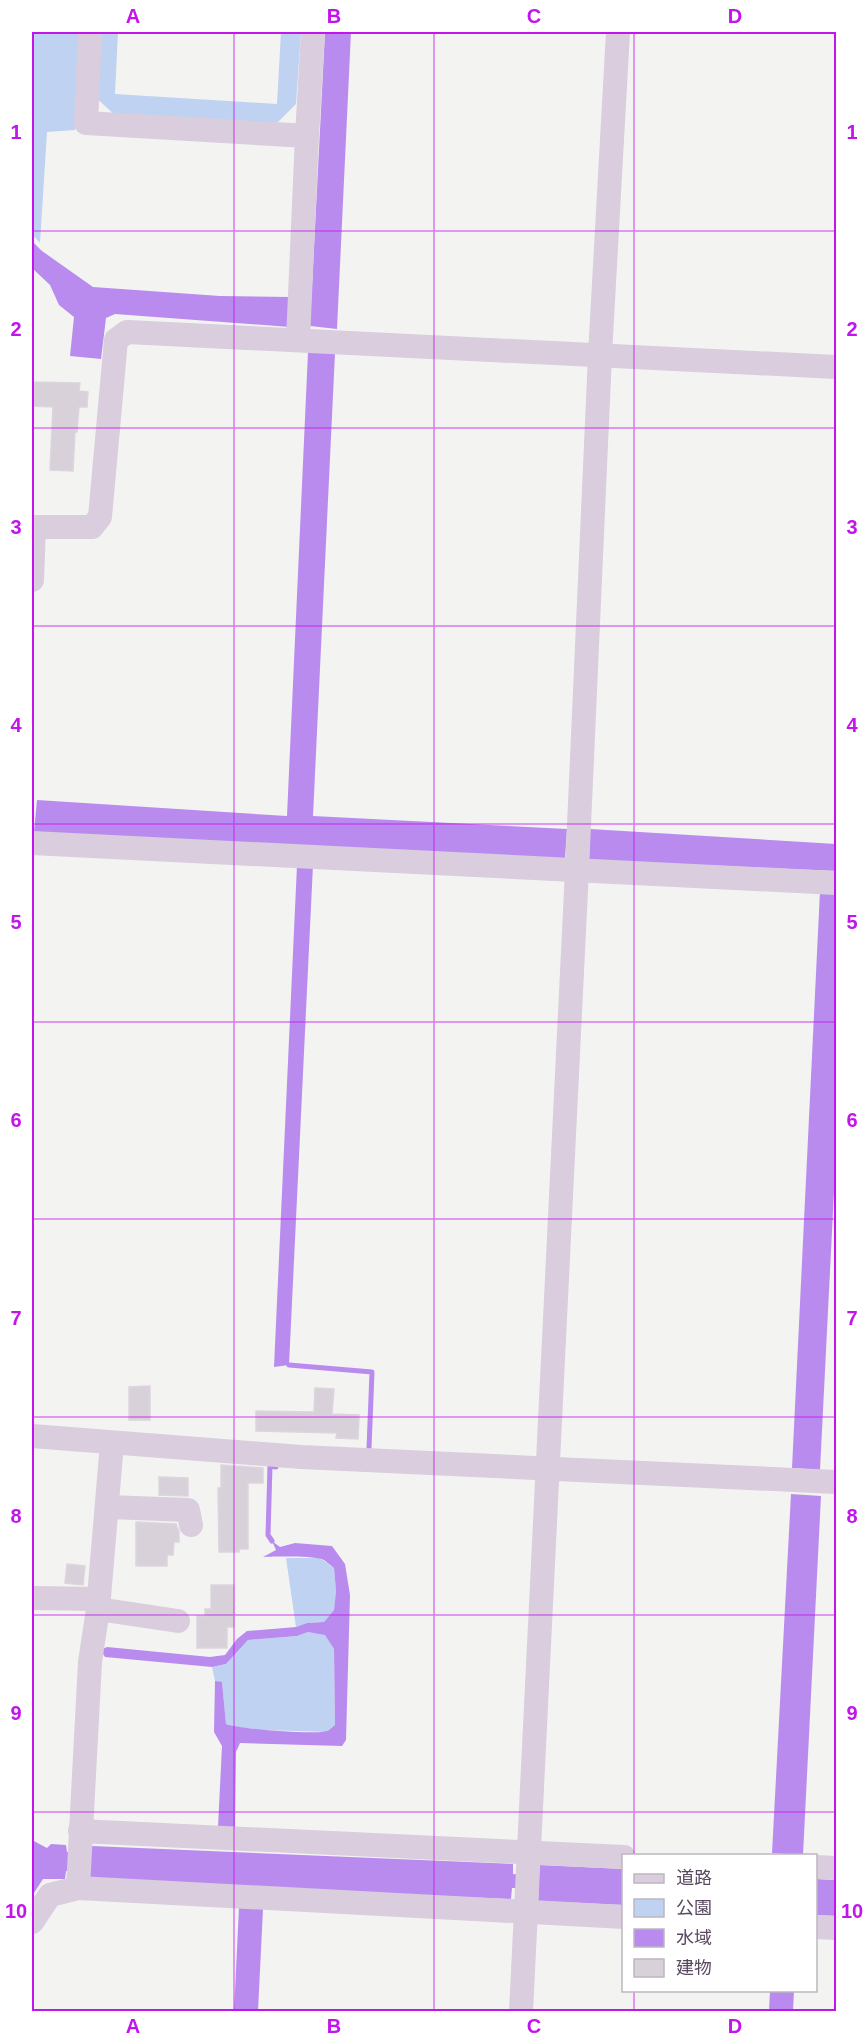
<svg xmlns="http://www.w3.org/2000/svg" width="868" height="2043" viewBox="0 0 868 2043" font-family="Arial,'Noto Sans JP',sans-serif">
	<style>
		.green { fill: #bfd2f1 }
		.water { fill: #b98bef }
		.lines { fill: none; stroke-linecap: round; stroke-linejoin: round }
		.stream { stroke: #b98bef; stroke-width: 5 }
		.building { fill: #d8d1d9; stroke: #dcd5dd; stroke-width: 1.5 }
		.minor { stroke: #d9cdde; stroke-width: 24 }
		.grid { fill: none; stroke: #c214eb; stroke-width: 1.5; stroke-opacity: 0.55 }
		.neatline { fill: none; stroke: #c214eb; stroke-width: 2 }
		.grid-label { font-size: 20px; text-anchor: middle; font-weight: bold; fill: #c214eb }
	</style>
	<rect width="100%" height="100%" fill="#f3f4f1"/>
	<g class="green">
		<path d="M34 32H118L115 94 277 104 281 32H301L296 104 276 124 116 116 93 95 75 130 47 132 40 243 32 234V78Z"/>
		<path d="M286 1558H320L334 1568 336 1591 334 1610 324 1622 307 1623 296 1627Z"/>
		<path d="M308 1632 325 1634 334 1649 335 1726 327 1732 265 1730 235 1727 226 1724 222 1683 215 1681 212 1667 226 1664 248 1640 297 1636Z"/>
	</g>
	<g class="water">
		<path d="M325 32H351L337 329 310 326Z"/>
		<path d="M32 241 42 251 93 287 220 296 290 297V327L115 314 106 318 101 359 70 356 74 317 59 305 50 285 32 268Z"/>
		<path d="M308 352 335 353 313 816 567 829 565 859 34 832 37 800 287 816Z"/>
		<path d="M590 829 836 844V871L589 860Z"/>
		<path d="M297 865H313L289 1365 274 1367Z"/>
		<path d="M820 891 836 892V1152L820 1470 792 1468Z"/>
		<path d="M791 1494 821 1496 803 1855 772 1853Z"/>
		<path d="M272 1541 280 1547 295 1543 332 1546 345 1564 350 1595 346 1740 342 1746 240 1743 236 1752 235 1828 218 1827 222 1746 214 1732 215 1681 222 1682 226 1724C238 1729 317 1735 327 1731 330 1730 332 1727 335 1725L334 1649 325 1635 308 1632 297 1636 248 1640 226 1664 212 1667 105 1657 100 1650 107 1647 210 1657 225 1655 237 1639 247 1631 296 1627 307 1623 324 1622 334 1610 336 1591 334 1568C330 1565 326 1561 322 1559 315 1556 272 1556 263 1557L276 1550Z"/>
		<path d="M32 1840 47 1848 51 1844 66 1845 67 1852 91 1853 92 1846 513 1864V1874L539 1876 540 1865 624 1869 623 1905 538 1901 539 1889 512 1888 511 1899 89 1881 90 1871H66L65 1879H43L32 1896Z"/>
		<path d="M816 1879 836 1880V1916L816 1915Z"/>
		<path d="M239 1907 263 1909 258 2011 234 2012Z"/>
		<path d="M770 1991H794L793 2011H769Z"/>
	</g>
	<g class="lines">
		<g class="stream">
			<path d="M289 1365 372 1372 369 1448"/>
			<path d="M272 1541 268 1535 270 1466 276 1467"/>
		</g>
	</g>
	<g class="building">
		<path d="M32 382 80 383 79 391 88 392 87 407H79L77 432H75L73 471 50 470 53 407 32 406Z"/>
		<path d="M150 1386V1420H129V1387Z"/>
		<path d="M315 1388 334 1389 332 1414 359 1415 358 1439 336 1438 337 1433 256 1431V1411L314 1412Z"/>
		<path d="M221 1465 263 1468V1483H248V1549H239V1552H219L218 1488H221Z"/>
		<path d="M159 1477 188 1478V1496L159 1495Z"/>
		<path d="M136 1522 176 1524 179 1532V1542H174L173 1555H167V1566H136Z"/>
		<path d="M67 1564 85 1566 83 1585 65 1583Z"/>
		<path d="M211 1585H234V1627H227V1648H197V1616H205V1609H211Z"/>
	</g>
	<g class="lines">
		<g class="minor">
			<path d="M90 32 86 123 307 136 298 340"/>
			<path d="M307 136 313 32"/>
			<path d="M32 527H92L100 517 116 340 127 332 836 367"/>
			<path d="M32 580 34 527"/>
			<path d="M32 843 836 883"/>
			<path d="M32 1436 301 1457 836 1482"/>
			<path d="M108 1507 188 1510 191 1525"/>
			<path d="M32 1598 98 1599"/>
			<path d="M98 1609 178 1621"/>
			<path d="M80 1831 624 1857"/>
			<path d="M816 1867 836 1868"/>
			<path d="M78 1888 90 1662 98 1609 112 1443"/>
			<path d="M32 1922 50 1895 78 1888 624 1917"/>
			<path d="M816 1927 836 1928"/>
			<path d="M521 2012 577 870 600 355 618 32"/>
		</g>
	</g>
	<path class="grid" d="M234 32V2012M434 32V2012M634 32V1856M32 231H836M32 428H836M32 626H836M32 824H836M32 1022H836M32 1219H836M32 1417H836M32 1615H836M32 1812H836M634 1990V2012"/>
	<rect width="868" height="2043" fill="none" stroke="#ffffff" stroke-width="66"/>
	<rect x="622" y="1854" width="195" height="138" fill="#ffffff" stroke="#bdb6bf" stroke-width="1.5"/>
	<rect x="634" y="1874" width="30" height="9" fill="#d9cdde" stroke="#bdb6bf" stroke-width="1.5"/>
	<text x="676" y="1884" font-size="18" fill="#594860">道路</text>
	<rect x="634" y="1899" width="30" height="18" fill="#bfd2f1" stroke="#bdb6bf" stroke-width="1.5"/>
	<text x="676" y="1914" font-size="18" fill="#594860">公園</text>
	<rect x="634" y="1929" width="30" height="18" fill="#b98bef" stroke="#bdb6bf" stroke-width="1.5"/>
	<text x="676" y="1944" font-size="18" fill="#594860">水域</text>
	<rect x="634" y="1959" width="30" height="18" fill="#d8d1d9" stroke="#bdb6bf" stroke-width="1.5"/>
	<text x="676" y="1974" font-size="18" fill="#594860">建物</text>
	<rect x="33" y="33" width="802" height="1977" class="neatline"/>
	<g class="grid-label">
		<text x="133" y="23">A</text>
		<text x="334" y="23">B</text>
		<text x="534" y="23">C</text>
		<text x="735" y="23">D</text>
		<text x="16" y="139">1</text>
		<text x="852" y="139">1</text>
		<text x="16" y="336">2</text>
		<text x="852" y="336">2</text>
		<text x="16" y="534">3</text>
		<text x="852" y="534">3</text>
		<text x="16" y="732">4</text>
		<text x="852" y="732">4</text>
		<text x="16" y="929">5</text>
		<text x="852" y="929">5</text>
		<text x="16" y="1127">6</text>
		<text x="852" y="1127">6</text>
		<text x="16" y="1325">7</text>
		<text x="852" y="1325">7</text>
		<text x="16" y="1523">8</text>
		<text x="852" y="1523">8</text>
		<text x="16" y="1720">9</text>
		<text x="852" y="1720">9</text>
		<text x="16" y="1918">10</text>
		<text x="852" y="1918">10</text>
		<text x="133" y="2033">A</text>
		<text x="334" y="2033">B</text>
		<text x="534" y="2033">C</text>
		<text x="735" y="2033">D</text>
	</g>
</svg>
